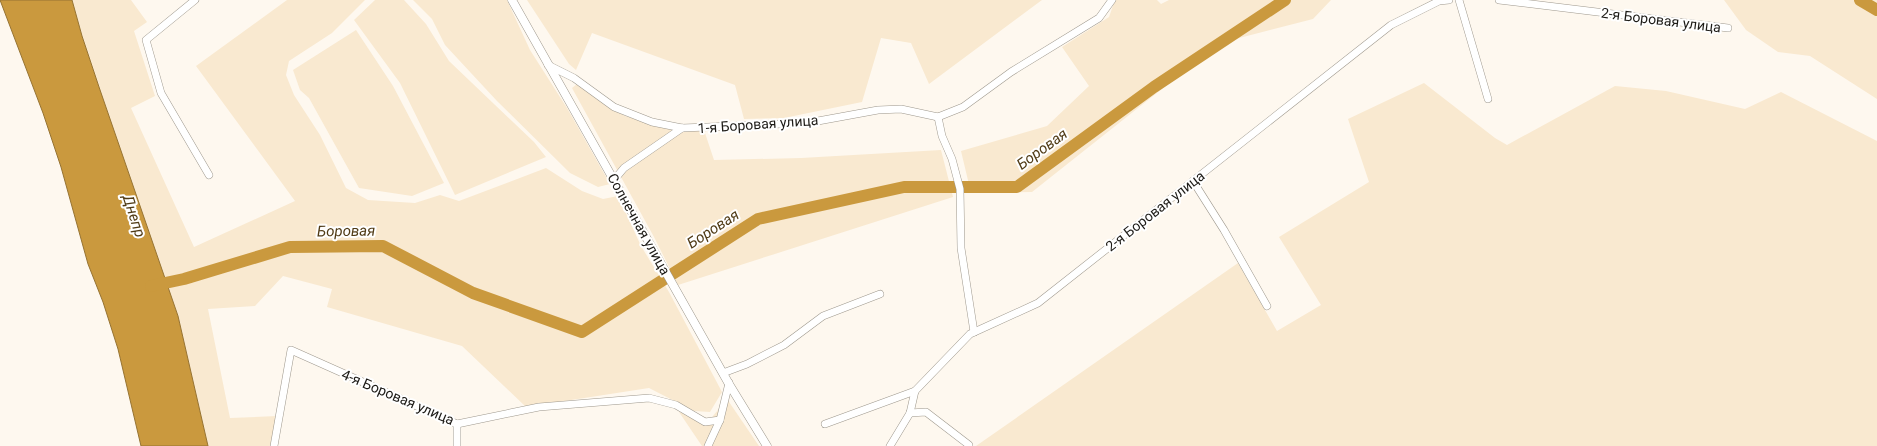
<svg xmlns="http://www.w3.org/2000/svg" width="1877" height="446" viewBox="0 0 1877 446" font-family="Roboto,sans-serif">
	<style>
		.green { fill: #f9e9d0 }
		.water { fill: #ca993e; stroke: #967332 }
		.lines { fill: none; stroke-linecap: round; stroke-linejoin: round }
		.river { stroke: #ca993e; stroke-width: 12 }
		.minor-casing { stroke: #9e988d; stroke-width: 8 }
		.tertiary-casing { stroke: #9e988d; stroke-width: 9 }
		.minor { stroke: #fff; stroke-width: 7 }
		.tertiary { stroke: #fff; stroke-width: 8 }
		.labels { text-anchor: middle; stroke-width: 4; stroke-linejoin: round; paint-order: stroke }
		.street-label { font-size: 14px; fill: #1c1a16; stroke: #fff }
		.water-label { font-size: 15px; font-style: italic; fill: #503b16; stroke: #fff }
	</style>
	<rect width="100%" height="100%" fill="#fef8ef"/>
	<g class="green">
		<path d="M72 0H131L147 22 134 31 155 96 131 108 194 247 295 201 196 66 287 0H365L332 33 289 61 286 75 294 95 320 135 346 188 368 200 415 203 440 195 459 201 546 168 582 191 603 199 618 196 641 246 669 292 722 392 710 412 694 411 649 388 526 407 462 346 327 307 332 289 283 276 255 306 208 309 230 418 277 416 271 446H208L178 316 99 87 82 36Z"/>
		<path d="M375 0H404L426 24 449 61 534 142 546 157 455 195 400 83 354 20Z"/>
		<path d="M413 0H507L530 50 567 108 610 184 598 187 570 173 497 101 445 45 432 19Z"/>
		<path d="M527 0H1042L929 84 911 43 881 38 862 102 784 118 744 119 735 85 592 33 576 70 569 64Z"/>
		<path d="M1115 0H1157L1161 4 1169 0H1331L1313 19 1220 43 1032 192 971 193 961 151 1047 126 1089 86 1062 47 1109 17Z"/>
		<path d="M1724 0H1877V99L1810 56 1778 52 1746 30Z"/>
		<path d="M356 30 393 86 444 183 412 196 359 188 309 98 300 90 293 70Z"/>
		<path d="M1424 83 1495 138 1507 145 1615 86 1666 91 1745 109 1781 92 1877 141V446H976L1238 263 1277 331 1321 305 1279 237 1369 182 1348 119Z"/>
		<path d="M577 84 625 116 671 129 704 130 714 160 801 158 941 150 953 197 678 285 654 237 572 88Z"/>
		<path d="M727 399 759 446H702L679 412 708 422Z"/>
	</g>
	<path class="water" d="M0 0H72L82 36 99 87 178 316 208 446H141L118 349 103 302 88 264 61 167 43 113Z"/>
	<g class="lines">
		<g class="river">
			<path d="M1860 0 1877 10"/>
			<path d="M151 286 184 279 290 247 383 246 473 293 582 332 758 219 904 187H1017L1154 87 1285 0"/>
		</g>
		<g class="minor-casing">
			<g id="minor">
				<path d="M195 0 146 40 161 93 209 175"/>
				<path d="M1459 0 1488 99"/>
				<path d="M1499 0 1728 28"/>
				<path d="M548 65 574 78 614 107 652 122 682 128 807 123 878 110 901 109 938 117 963 107 1011 72 1099 18 1112 0"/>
				<path d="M938 117 942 136 952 159 960 189 961 248 974 332"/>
				<path d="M614 180 624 168 682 128"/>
				<path d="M1193 181 1224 230 1267 306"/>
				<path d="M723 373 747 364 784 345 823 316 880 294"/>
				<path d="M910 413 926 412 969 445V446"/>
				<path d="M825 424 915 391"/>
				<path d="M274 446 291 350 457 424 539 407 649 398 676 405 705 422 720 420"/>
				<path d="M457 446V424"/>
				<path d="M708 446 720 420 729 383"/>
				<path d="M890 446 910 413 915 391 970 334 1038 303 1391 25 1439 1 1449 0"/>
			</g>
		</g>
		<g class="tertiary-casing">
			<path id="tertiary" d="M512 0 729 384 767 446"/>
		</g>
		<use href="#minor" class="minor"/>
		<use href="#tertiary" class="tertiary"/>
	</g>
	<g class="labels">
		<g class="street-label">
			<text transform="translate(1661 20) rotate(7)" y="5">2-я Боровая улица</text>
			<text transform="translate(758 124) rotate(-4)" y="5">1-я Боровая улица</text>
			<text transform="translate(1155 211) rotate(-38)" y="5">2-я Боровая улица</text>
			<text transform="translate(639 224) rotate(61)" y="5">Солнечная улица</text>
			<text transform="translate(398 397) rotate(23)" y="5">4-я Боровая улица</text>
		</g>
		<g class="water-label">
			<text transform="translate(1042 149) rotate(-36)" y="5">Боровая</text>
			<text transform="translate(134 216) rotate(72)" y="5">Днепр</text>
			<text transform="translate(713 229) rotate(-33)" y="5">Боровая</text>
			<text transform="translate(346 231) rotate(-1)" y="5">Боровая</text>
		</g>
	</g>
</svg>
